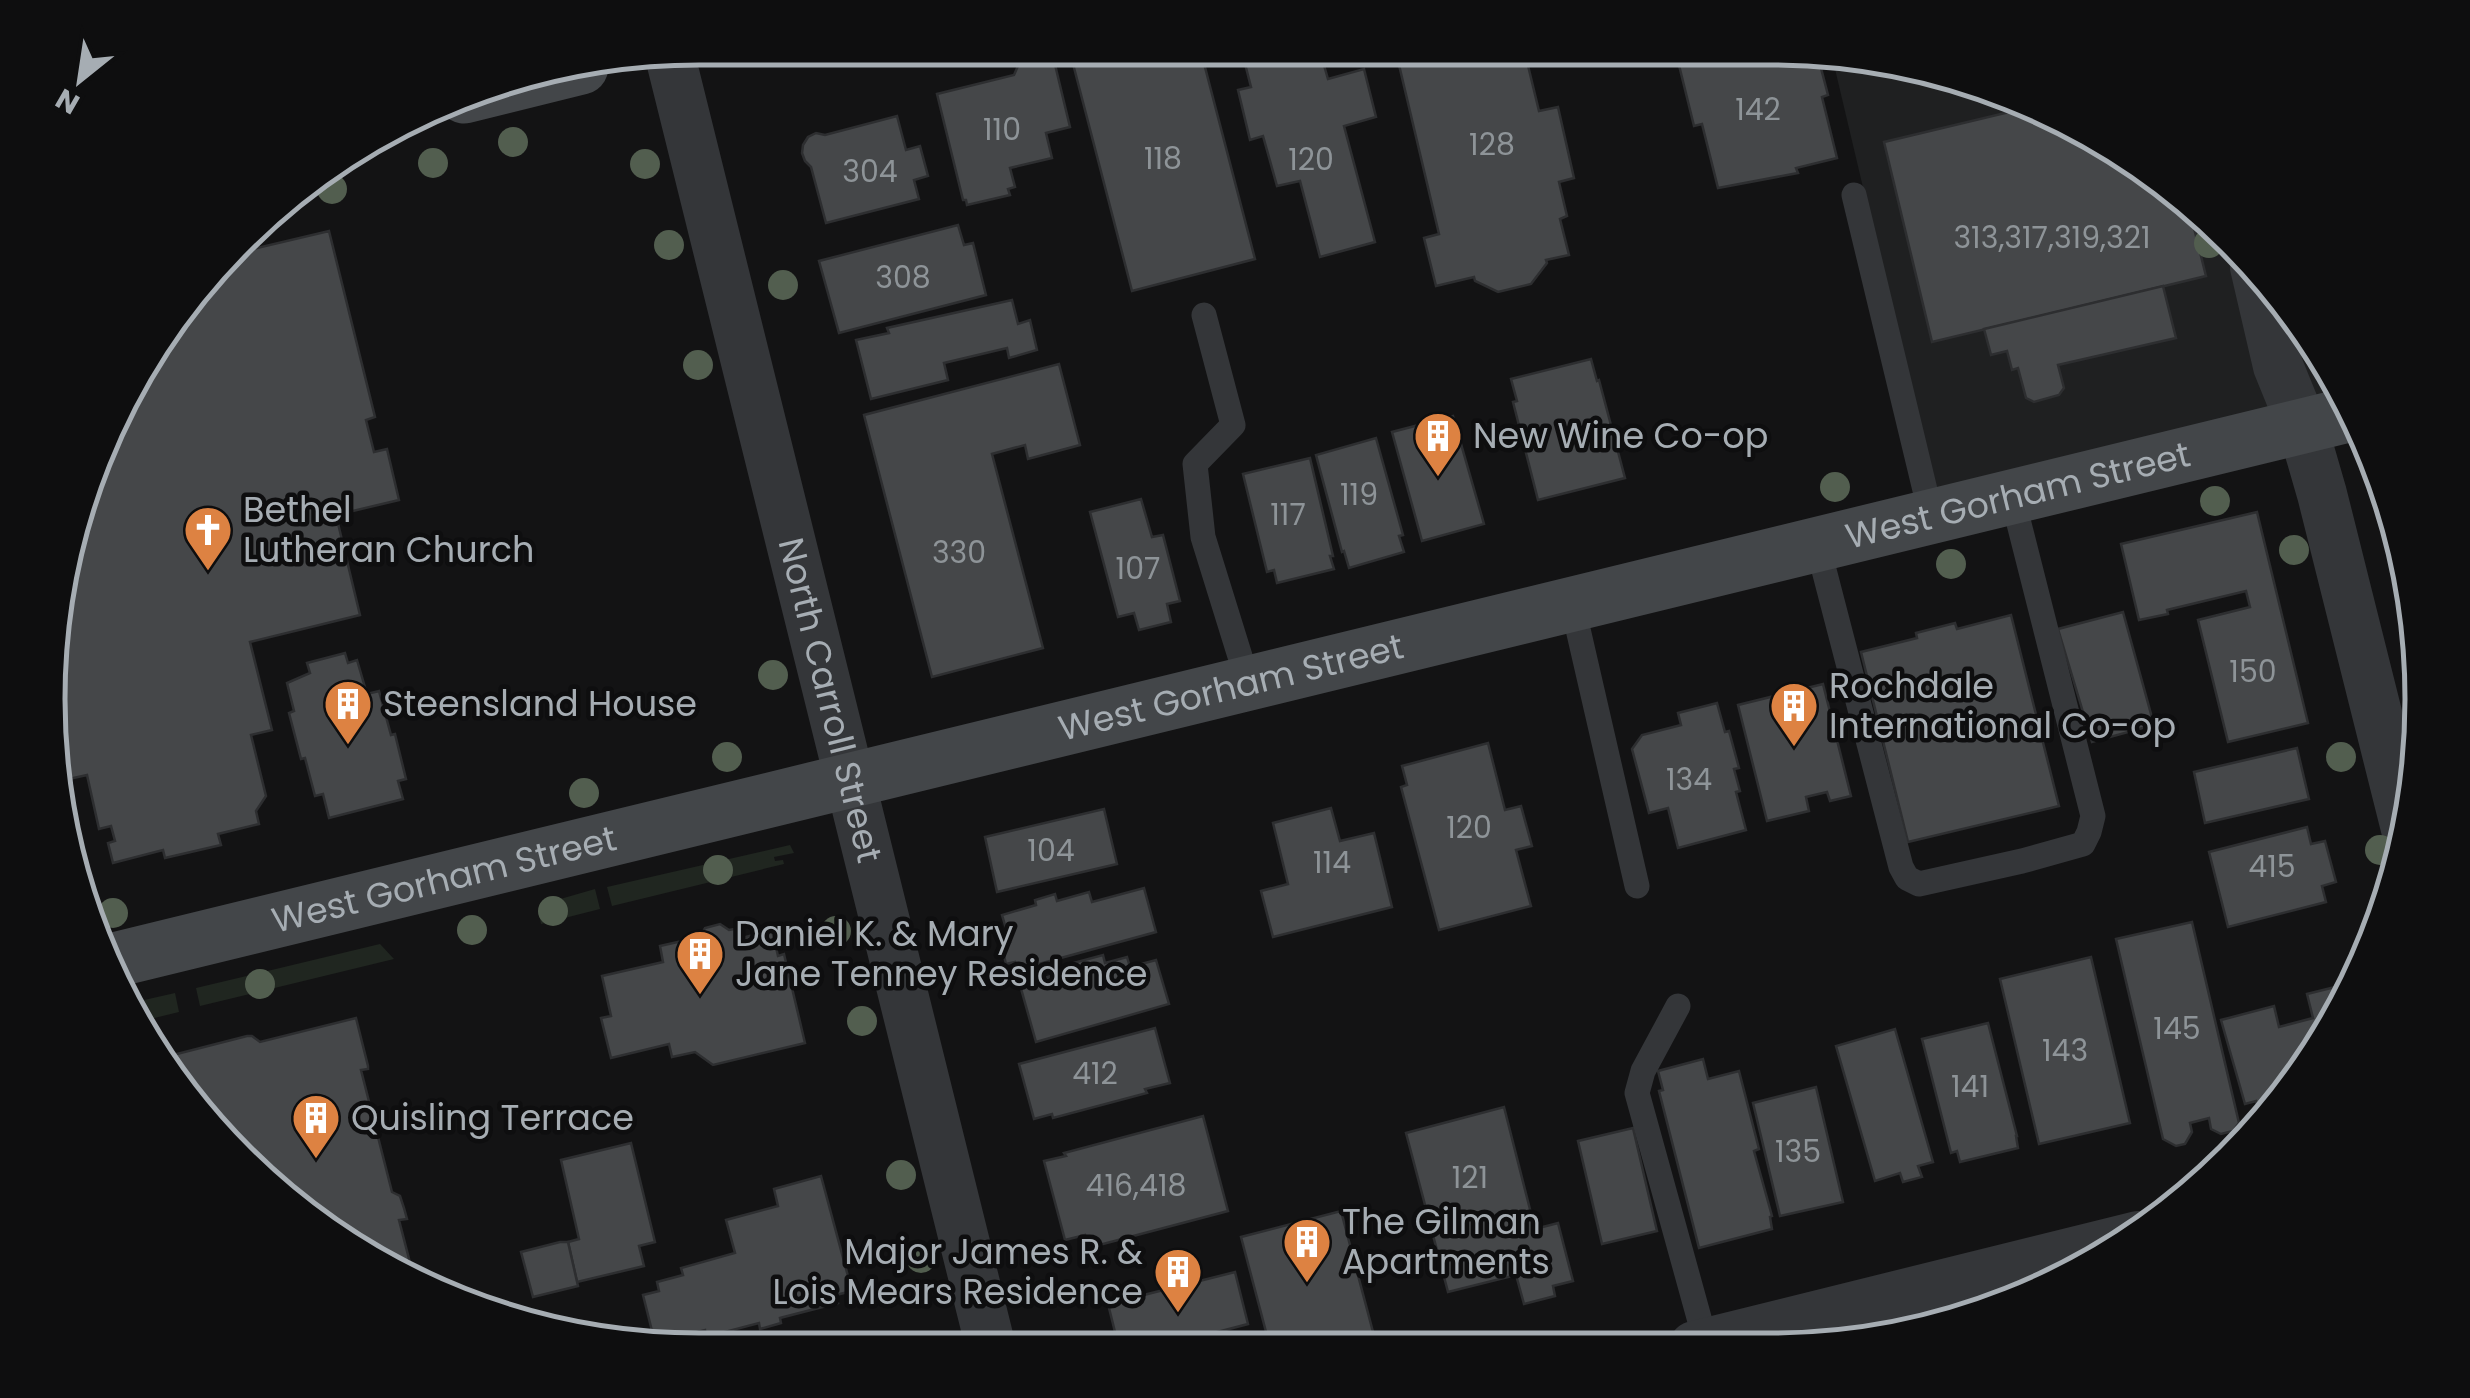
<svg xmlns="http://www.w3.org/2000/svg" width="2470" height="1398" viewBox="0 0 2470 1398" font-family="Poppins,sans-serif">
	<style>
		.built { fill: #1f2021 }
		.green { fill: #202620 }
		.building { fill: #454749; stroke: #2d2e30; stroke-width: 2.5 }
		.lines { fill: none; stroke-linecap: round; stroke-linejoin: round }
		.lane { stroke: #343639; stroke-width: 25 }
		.street { stroke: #343639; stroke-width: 50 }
		.secondary { stroke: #434649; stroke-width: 55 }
		.tree { fill: #525e4f }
		.labels { text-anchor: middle; stroke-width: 9; stroke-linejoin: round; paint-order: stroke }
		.number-label { font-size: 30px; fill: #8e9498 }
		.poi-label { font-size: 35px; fill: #a6adb3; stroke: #0e0e0f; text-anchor: start }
		.street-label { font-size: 35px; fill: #a6adb3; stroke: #0e0e0f }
		.rim { fill: none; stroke: #a6adb3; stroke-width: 5 }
	</style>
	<rect width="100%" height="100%" fill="#131314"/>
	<path class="built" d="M1831 52 1940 70 2097 135 2201 210 2288 303 2356 413 1940 513Z"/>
	<g class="green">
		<path d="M790 845 794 853 774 857 775 861 783 860 784 864 612 906 607 887Z"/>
		<path d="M595 889 600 909 541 924 539 913 543 904Z"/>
		<path d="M380 944 394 959 200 1006 196 988Z"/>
		<path d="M175 993 179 1012 142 1021 131 1003Z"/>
	</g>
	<g class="building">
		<path d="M1117 48H1200L1255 259 1132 291 1072 60Z"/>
		<path d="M1241 48H1319L1328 79 1364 69 1376 117 1344 126 1375 242 1320 257 1300 181 1277 186 1263 136 1250 140 1238 90 1251 87Z"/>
		<path d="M1395 48 1524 49 1539 111 1558 107 1574 178 1559 182 1567 216 1560 219 1569 255 1546 260 1547 263 1531 284 1498 292 1475 281 1474 277 1436 286 1424 238 1439 234Z"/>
		<path d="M1675 49H1816L1828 95 1822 97 1837 158 1796 168 1798 173 1718 188 1702 124 1694 126Z"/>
		<path d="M1052 52 1070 127 1046 133 1052 158 1010 168 1015 187 1008 189 1010 195 967 205 966 200H963L937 94 1014 75 1021 59Z"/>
		<path d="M2030 107 2097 135 2187 200 2206 276 1932 342 1884 142Z"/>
		<path d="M897 116 906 150 920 146 928 176 914 180 919 199 826 223 811 167 805 161 802 153 803 145 808 137 816 133 825 135Z"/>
		<path d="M958 225 964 245 973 243 986 295 839 333 819 261Z"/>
		<path d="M329 231 375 417 366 420 374 452 387 449 399 500 336 515 360 615 250 642 272 730 251 735 266 796 256 811 259 824 218 834 221 845 165 858 163 850 113 863 108 843 115 841 111 826 99 829 87 775 69 779 52 711 70 530 158 337 236 253Z"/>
		<path d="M2163 286 2176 338 2058 365 2064 388 2059 395 2034 402 2026 398 2018 368 2012 370 2007 351 1991 355 1984 329Z"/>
		<path d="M1012 300 1018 324 1030 320 1037 350 1009 358 1007 348 944 363 948 380 871 399 856 340 889 333 887 328Z"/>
		<path d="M1591 359 1597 381 1599 380 1625 478 1538 500 1513 402 1517 401 1511 379Z"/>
		<path d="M1059 364 1080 445 1028 459 1025 445 992 454 1043 648 932 677 864 415Z"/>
		<path d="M1453 416 1484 524 1422 541 1392 432Z"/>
		<path d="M1376 438 1403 535 1399 536 1404 552 1349 568 1344 551 1342 552 1316 455Z"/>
		<path d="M1310 458 1333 556H1330L1334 569 1277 583 1274 570 1267 572 1243 474Z"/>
		<path d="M1141 499 1152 537 1163 535 1180 601 1167 604 1171 622 1139 630 1134 613 1118 617 1090 512Z"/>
		<path d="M2257 512 2308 723 2228 742 2198 620 2250 607 2246 591 2167 610 2168 614 2139 620 2121 544Z"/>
		<path d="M2123 612 2154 725 2092 742 2058 629Z"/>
		<path d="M2011 615 2059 806 1908 842 1861 652 1917 638 1916 633 1955 623 1957 629Z"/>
		<path d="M345 653 348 663 357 660 367 694 379 691 391 735 395 734 406 779 398 781 403 799 329 818 323 794 315 796 305 758 301 759 289 713 294 711 287 683 310 673 307 663Z"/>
		<path d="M1823 684 1851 796 1830 801 1827 792 1806 797 1809 811 1767 821 1738 705Z"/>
		<path d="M1717 703 1725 732 1729 731 1739 768 1734 769 1740 791 1736 792 1746 830 1678 848 1668 808 1649 813 1632 749 1642 735 1681 725 1678 713Z"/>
		<path d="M1488 743 1505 810 1521 806 1532 846 1516 850 1531 906 1439 930 1401 787 1407 785 1402 766Z"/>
		<path d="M2297 748 2309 799 2205 823 2194 772Z"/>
		<path d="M1331 808 1340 841 1374 833 1392 907 1273 937 1261 891 1288 884 1273 823Z"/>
		<path d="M1104 809 1117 864 997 892 985 837Z"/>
		<path d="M2307 827 2311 844 2325 841 2336 882 2322 886 2326 902 2228 927 2209 852Z"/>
		<path d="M1144 888 1156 932 1017 970 1015 962 1006 964 1001 944 1010 942 1002 915 1036 905 1035 900 1055 894 1057 901 1089 892 1092 902Z"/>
		<path d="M2192 922 2239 1123 2233 1131 2221 1134 2211 1129 2209 1118 2190 1123 2192 1132 2185 1144 2176 1146 2163 1139 2116 939Z"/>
		<path d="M720 924 729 930 740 928 742 938 772 930 778 956 784 954 805 1043 713 1065 695 1052 672 1057 669 1044 611 1058 601 1018 611 1016 602 976 663 962 660 946 700 937 705 928Z"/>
		<path d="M1103 955 1105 963 1127 957 1130 967 1156 960 1169 1004 1036 1042 1020 985 1075 969 1073 963Z"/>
		<path d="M2091 957 2130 1123 2039 1144 2000 979Z"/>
		<path d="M2335 987 2342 1010 2335 1025 2261 1121 2256 1101 2245 1104 2221 1020 2274 1006 2279 1027 2313 1018 2307 994Z"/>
		<path d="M356 1018 368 1066V1069L361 1070 392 1192 400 1196 404 1208 407 1219 399 1220 415 1282 373 1263 209 1128 165 1057 247 1036H252L260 1042Z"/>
		<path d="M1988 1023 2017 1136H2016L2018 1148 1960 1162 1957 1151 1951 1153 1922 1039Z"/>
		<path d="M1155 1028 1170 1083 1145 1089 1147 1093 1053 1118 1052 1114 1034 1119 1019 1064Z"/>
		<path d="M1895 1029 1933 1162 1918 1166 1922 1177 1903 1182 1900 1173 1875 1181 1836 1046Z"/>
		<path d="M1703 1059 1708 1079 1739 1071 1759 1149 1754 1151 1772 1216 1770 1217 1772 1229 1699 1248 1659 1091 1663 1090 1658 1071Z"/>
		<path d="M1816 1087 1843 1202 1780 1216 1753 1103Z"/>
		<path d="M1504 1107 1535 1229 1558 1223 1573 1281 1553 1286 1555 1296 1524 1304 1516 1275 1448 1292 1406 1133Z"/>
		<path d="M1203 1116 1228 1211 1088 1248 1085 1235 1065 1240 1044 1161 1066 1156 1064 1153Z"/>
		<path d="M1633 1128 1657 1231 1602 1244 1578 1141Z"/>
		<path d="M631 1143 655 1242 639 1246 644 1266 577 1282 568 1242 579 1239 561 1160Z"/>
		<path d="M821 1176 852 1291 836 1295 838 1303 780 1318 781 1323 760 1329 759 1323 706 1337 705 1330 655 1343 643 1295 659 1291 657 1282 683 1275 681 1268 735 1253 726 1220 778 1206 774 1189Z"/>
		<path d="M1341 1211 1377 1347H1270L1241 1237Z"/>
		<path d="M560 1242H568L578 1286 533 1297 521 1252Z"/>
		<path d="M1235 1272 1248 1324 1210 1334 1214 1347 1119 1348 1108 1304Z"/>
	</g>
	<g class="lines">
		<g class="lane">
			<path d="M1854 195 1931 515"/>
			<path d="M1204 315 1233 425 1195 464 1203 537 1248 682"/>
			<path d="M1817 543 1901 867 1907 878 1919 884 2022 861 2083 844 2089 832 2093 816 2012 496"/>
			<path d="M1572 603 1637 886"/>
			<path d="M1678 1006 1643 1071 1637 1093 1706 1343"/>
			<path d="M1963 1279 1973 1318"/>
		</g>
		<g class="street">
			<path id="s1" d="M669 52 991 1348"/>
			<path d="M2255 267 2278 366 2302 425 2322 494 2406 829"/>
			<path d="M1694 1346 2138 1236"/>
		</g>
		<g class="secondary">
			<path d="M464 96 581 67"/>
			<path id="s2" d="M106 962 2356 413"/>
		</g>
	</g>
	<g class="tree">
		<circle cx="513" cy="142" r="15"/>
		<circle cx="433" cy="163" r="15"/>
		<circle cx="645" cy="164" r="15"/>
		<circle cx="332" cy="189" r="15"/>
		<circle cx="2209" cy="243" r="15"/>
		<circle cx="669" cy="245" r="15"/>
		<circle cx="783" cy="285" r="15"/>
		<circle cx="698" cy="365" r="15"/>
		<circle cx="1835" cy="487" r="15"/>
		<circle cx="2215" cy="501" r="15"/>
		<circle cx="2294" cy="550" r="15"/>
		<circle cx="1951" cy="564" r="15"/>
		<circle cx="773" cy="675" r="15"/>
		<circle cx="727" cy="757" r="15"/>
		<circle cx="2341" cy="757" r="15"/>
		<circle cx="584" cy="793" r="15"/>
		<circle cx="2380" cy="850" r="15"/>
		<circle cx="718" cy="870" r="15"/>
		<circle cx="553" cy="911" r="15"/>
		<circle cx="113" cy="913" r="15"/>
		<circle cx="472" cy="930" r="15"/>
		<circle cx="836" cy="931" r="15"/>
		<circle cx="260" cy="984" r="15"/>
		<circle cx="862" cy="1021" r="15"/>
		<circle cx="901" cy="1175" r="15"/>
		<circle cx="921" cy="1258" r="15"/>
	</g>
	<defs>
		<g id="building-pin" transform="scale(2.5)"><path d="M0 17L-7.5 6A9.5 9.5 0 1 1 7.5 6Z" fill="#dd8242" stroke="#0e0e0f"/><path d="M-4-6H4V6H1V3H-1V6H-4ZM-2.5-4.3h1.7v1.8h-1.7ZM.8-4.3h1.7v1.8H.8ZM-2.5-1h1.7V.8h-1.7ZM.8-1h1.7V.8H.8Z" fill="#fff"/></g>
		<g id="church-pin" transform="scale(2.5)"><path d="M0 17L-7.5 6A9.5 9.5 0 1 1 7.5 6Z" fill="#dd8242" stroke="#0e0e0f"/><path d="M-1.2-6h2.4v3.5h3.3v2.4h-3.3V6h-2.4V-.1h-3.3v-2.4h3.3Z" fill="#fff"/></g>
	</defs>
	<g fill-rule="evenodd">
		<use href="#building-pin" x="1438" y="436"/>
		<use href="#church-pin" x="208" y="530"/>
		<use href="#building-pin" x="348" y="704"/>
		<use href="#building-pin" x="1794" y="706"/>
		<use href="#building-pin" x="700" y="954"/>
		<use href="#building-pin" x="316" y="1118"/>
		<use href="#building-pin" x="1307" y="1242"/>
		<use href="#building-pin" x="1178" y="1272"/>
	</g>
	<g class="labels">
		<g class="number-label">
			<text x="1758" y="120">142</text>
			<text x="1002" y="140">110</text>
			<text x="1492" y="155">128</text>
			<text x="1163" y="169">118</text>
			<text x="1311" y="170">120</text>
			<text x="870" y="182">304</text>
			<text x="2052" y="248">313,317,319,321</text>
			<text x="903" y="288">308</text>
			<text x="1359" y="505">119</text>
			<text x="1288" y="525">117</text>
			<text x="959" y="563">330</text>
			<text x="1138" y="579">107</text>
			<text x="2253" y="682">150</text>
			<text x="1689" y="790">134</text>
			<text x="1469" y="838">120</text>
			<text x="1051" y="861">104</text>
			<text x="1332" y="873">114</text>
			<text x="2272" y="877">415</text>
			<text x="2177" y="1039">145</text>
			<text x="2065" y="1061">143</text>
			<text x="1095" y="1084">412</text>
			<text x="1970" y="1097">141</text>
			<text x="1798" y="1162">135</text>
			<text x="1470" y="1188">121</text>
			<text x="1136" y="1196">416,418</text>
		</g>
		<g class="poi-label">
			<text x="1473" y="448">New Wine Co-op</text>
			<text x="243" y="522">Bethel<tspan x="243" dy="40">Lutheran Church</tspan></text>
			<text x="1829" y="698">Rochdale<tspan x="1829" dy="40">International Co-op</tspan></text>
			<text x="383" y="716">Steensland House</text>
			<text x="735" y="946">Daniel K. &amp; Mary<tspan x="735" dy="40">Jane Tenney Residence</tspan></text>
			<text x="351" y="1130">Quisling Terrace</text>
			<text x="1342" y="1234">The Gilman<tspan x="1342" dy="40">Apartments</tspan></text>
			<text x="1143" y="1264" text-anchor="end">Major James R. &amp;<tspan x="1143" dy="40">Lois Mears Residence</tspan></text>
		</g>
		<g class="street-label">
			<text dy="12" stroke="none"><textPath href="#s2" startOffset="1968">West Gorham Street</textPath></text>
			<text dy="12" stroke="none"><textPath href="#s2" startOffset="1158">West Gorham Street</textPath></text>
			<text dy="12" stroke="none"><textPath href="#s1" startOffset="668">North Carroll Street</textPath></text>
			<text dy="12" stroke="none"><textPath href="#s2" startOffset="348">West Gorham Street</textPath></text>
		</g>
	</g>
	<path d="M0 0H2470V1398H0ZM699 65H1771A634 634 0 0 1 2405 699V699A634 634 0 0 1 1771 1333H699A634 634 0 0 1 65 699V699A634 634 0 0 1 699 65Z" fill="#0e0e0f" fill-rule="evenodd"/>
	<path class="rim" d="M699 65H1771A634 634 0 0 1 2405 699V699A634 634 0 0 1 1771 1333H699A634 634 0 0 1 65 699V699A634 634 0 0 1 699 65Z"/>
	<g transform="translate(80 80) rotate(210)" stroke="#0e0e0f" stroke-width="8" paint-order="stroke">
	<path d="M0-8L18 38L0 25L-18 38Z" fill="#a6adb3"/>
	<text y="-15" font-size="28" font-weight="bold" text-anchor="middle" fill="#a6adb3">N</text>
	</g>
</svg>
